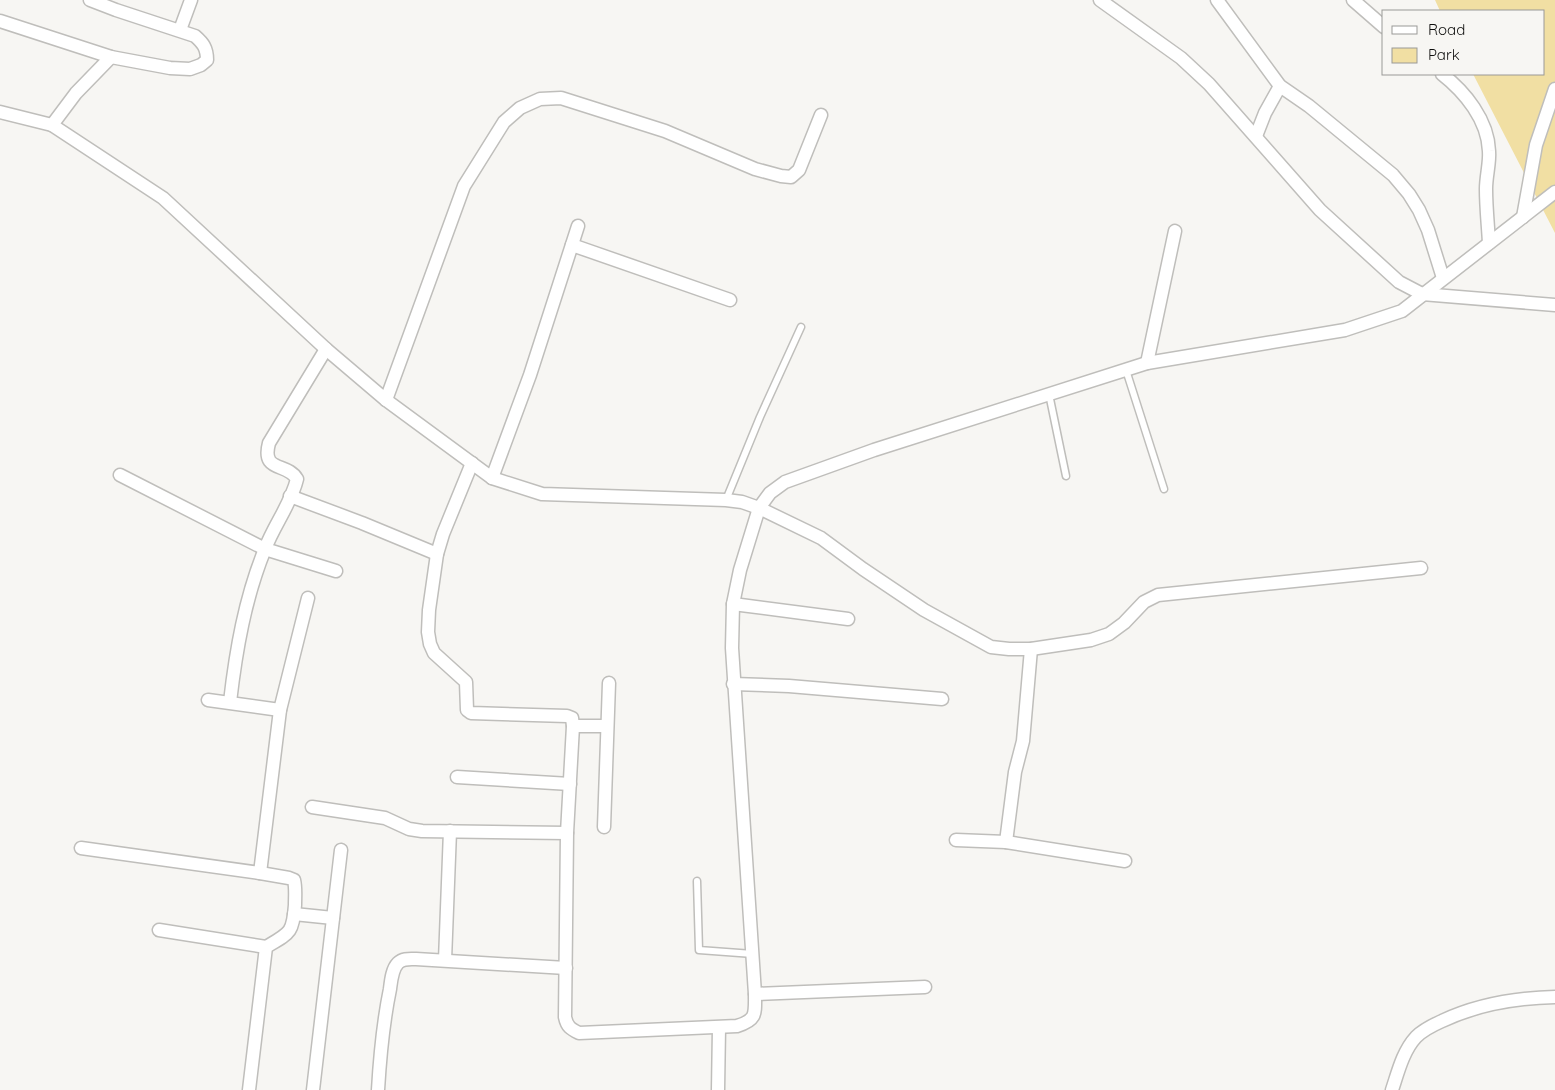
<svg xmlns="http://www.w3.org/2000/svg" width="1555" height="1090" viewBox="0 0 1555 1090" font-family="Quicksand,sans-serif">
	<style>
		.green { fill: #f1dfa3 }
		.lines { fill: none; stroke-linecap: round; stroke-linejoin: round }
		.lane-casing { stroke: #bfbebb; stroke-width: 9 }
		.street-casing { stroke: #bfbebb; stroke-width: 15 }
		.lane { stroke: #fff; stroke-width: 6 }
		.street { stroke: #fff; stroke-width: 12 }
	</style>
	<rect width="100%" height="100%" fill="#f7f6f3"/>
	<path class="green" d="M1435 0H1555V233L1473 74H1544V11H1440Z"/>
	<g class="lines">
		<g class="lane-casing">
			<g id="lane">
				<path d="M1126 370 1164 489"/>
				<path d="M1049 394 1066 476"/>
				<path d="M726 500 760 417 801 327"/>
				<path d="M697 881 699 950 753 954"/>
			</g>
		</g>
		<g class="street-casing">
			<g id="street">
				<path d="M1100 0 1181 58 1209 84 1320 210 1399 282 1422 294 1555 305"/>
				<path d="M1217 0 1280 86 1309 106 1393 175 1409 194 1419 210 1428 230 1443 278"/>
				<path d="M1353 0 1384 27"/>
				<path d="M0 21 111 57 170 68 190 69 201 65 207 60C207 48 203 43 195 36L116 10 90 0"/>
				<path d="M180 30 191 0"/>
				<path d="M1442 74C1465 92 1488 120 1489 151 1490 163 1486 176 1486 189 1486 207 1488 225 1489 243"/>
				<path d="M0 112 52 125 163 198 326 349 386 400 492 478 542 494 726 500 742 502 759 508 821 538 863 569 924 610 991 647 1009 649H1031L1091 640 1109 634 1124 623 1144 602 1158 595 1421 568"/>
				<path d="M52 125 76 93 111 57"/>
				<path d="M1256 136 1265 113 1280 86"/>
				<path d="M1523 217 1536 145 1555 89"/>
				<path d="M572 245 730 300"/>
				<path d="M1147 363 1175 231"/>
				<path d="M386 400 464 186 504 122 520 108 540 99 561 98 665 131 755 169 781 176 791 177 799 170 821 115"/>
				<path d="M472 463 443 534 437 554 429 610 428 632 430 644 434 653 466 682 467 710 471 713 567 716 572 718 573 726 567 833 565 1017C567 1027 571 1029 579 1033L737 1026C757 1020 755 1014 755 994L732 648 733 604 740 570 759 508 770 493 785 482 874 450 1147 363 1345 330 1402 311 1555 192"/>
				<path d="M120 475 265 549 336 571"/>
				<path d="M492 478 530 375 578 226"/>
				<path d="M290 496 362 523 437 554"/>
				<path d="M733 604 848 619"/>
				<path d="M733 684 789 686 942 699"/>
				<path d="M208 700 280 710"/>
				<path d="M230 702C236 650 245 598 265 549 274 525 291 504 297 479 287 462 261 473 269 443L326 349"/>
				<path d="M573 726H607"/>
				<path d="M457 777 570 784"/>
				<path d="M312 807 385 818 409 829 422 831 567 833"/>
				<path d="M604 827 609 683"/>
				<path d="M956 840 1006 842 1125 861"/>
				<path d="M1006 842 1015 772 1023 741 1031 649"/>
				<path d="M81 848 260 873 280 710 308 598"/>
				<path d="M294 914 333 918"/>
				<path d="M159 930 266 947"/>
				<path d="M445 960 450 831"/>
				<path d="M755 994 925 987"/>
				<path d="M249 1090 266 947C290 933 293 933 295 905 295 896 296 888 294 880L289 878 260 873"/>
				<path d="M313 1090 341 850"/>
				<path d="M378 1090C380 1056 383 1023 390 989 391 981 392 969 398 963 403 958 410 959 416 959L566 968"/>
				<path d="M718 1090 719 1028"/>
				<path d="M1392 1090C1398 1072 1403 1051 1416 1037 1423 1030 1433 1025 1442 1021 1478 1004 1515 998 1555 997"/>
			</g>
		</g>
		<use href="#lane" class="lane"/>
		<use href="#street" class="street"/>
	</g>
	<rect x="1382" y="10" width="162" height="65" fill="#f7f6f3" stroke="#9a9997"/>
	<rect x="1392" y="26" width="25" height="8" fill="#ffffff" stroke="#9a9997"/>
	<text x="1428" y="35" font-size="15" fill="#0e0e0d">Road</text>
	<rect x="1392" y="48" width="25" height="15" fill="#f1dfa3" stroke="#9a9997"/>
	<text x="1428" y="60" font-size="15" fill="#0e0e0d">Park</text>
</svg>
